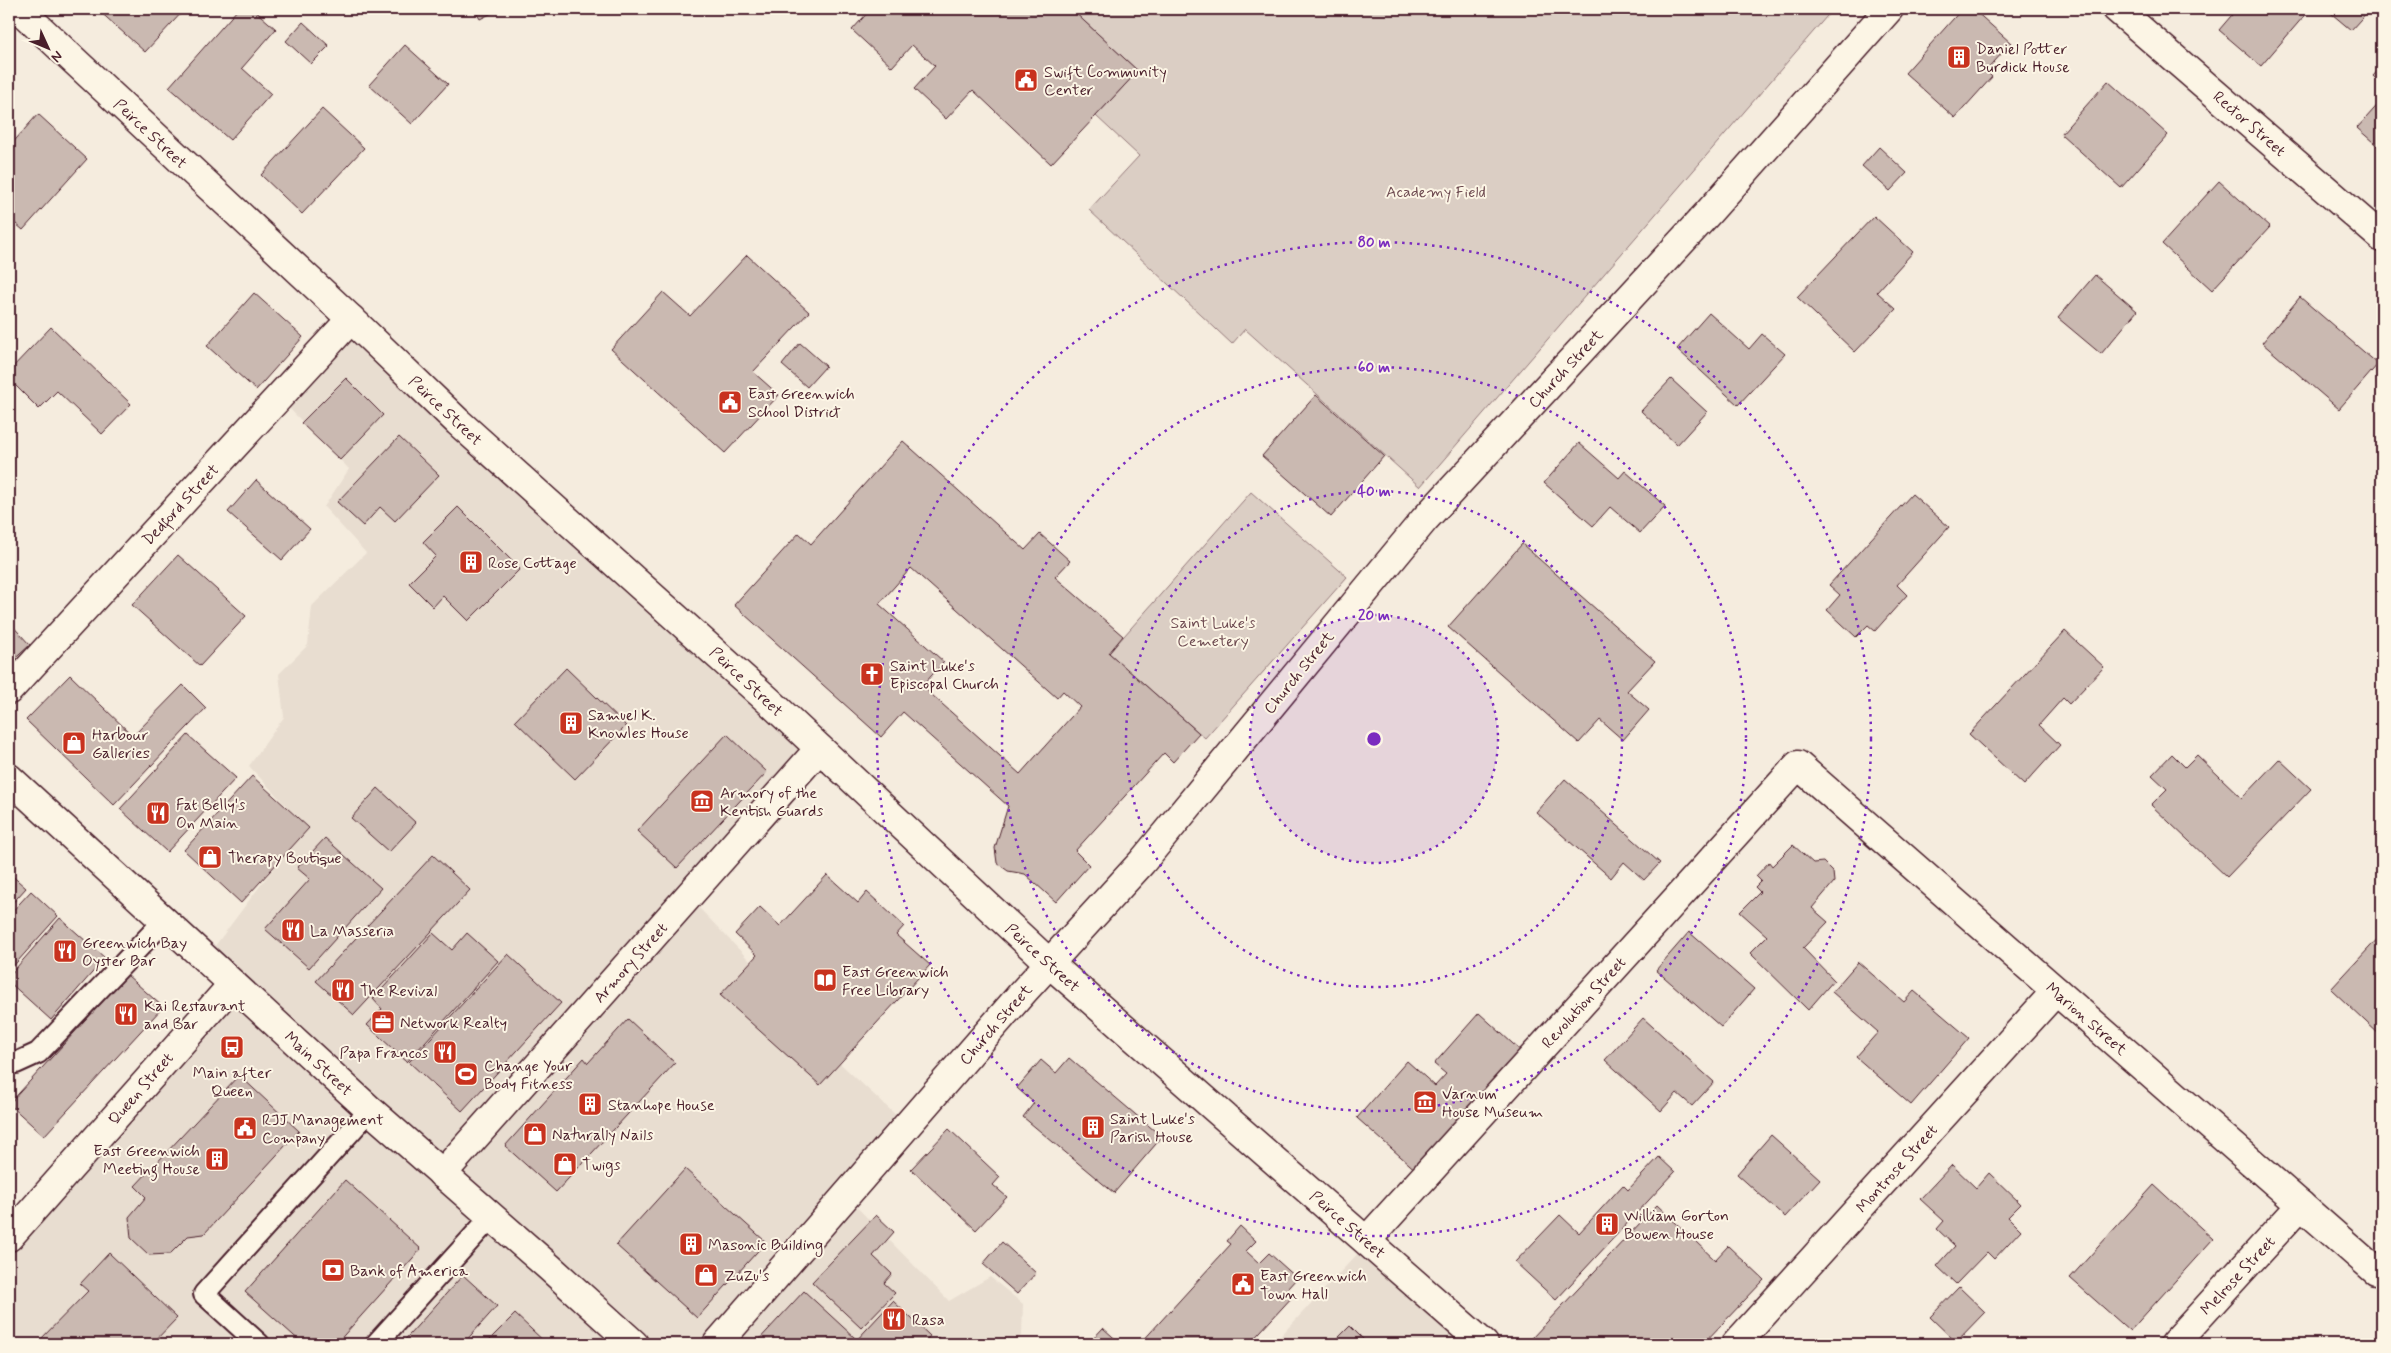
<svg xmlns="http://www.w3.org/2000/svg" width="2391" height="1353" viewBox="0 0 2391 1353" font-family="Mynerve,sans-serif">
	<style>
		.built { fill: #e8ddd0 }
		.green { fill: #dbcec4; stroke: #927678 }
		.building { fill: #cab9b1; stroke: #4a1f2b; fill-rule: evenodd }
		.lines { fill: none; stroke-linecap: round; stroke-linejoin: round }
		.service-casing { stroke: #4a1f2b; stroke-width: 24 }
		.minor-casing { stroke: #4a1f2b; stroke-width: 31 }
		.primary-casing { stroke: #4a1f2b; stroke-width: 31 }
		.service { stroke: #fcf5e5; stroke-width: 20 }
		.minor { stroke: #fcf5e5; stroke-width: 28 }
		.primary { stroke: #fcf5e5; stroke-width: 28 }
		.ring { fill: none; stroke: #7b2cbf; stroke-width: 2.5; stroke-dasharray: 2.5 5 }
		.labels { text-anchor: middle; stroke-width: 4; stroke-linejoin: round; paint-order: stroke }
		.poi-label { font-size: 16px; fill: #4a1f2b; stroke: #fcf5e5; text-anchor: start }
		.street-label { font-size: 16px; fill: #4a1f2b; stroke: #fcf5e5 }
		.park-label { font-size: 16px; fill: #6e4b51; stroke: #fcf5e5 }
		.centre { fill: #7b2cbf; stroke: #fcf5e5; stroke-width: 2.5 }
		.ring-label { font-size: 15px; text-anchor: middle; font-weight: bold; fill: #7b2cbf; stroke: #fcf5e5; stroke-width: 4; stroke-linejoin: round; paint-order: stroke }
	</style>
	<rect width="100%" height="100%" fill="#f5ecde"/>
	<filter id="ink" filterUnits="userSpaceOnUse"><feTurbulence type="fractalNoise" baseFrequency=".02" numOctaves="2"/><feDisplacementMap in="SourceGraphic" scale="10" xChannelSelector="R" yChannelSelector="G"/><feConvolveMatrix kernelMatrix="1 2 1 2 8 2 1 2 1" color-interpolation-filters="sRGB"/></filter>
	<g filter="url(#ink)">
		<g class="built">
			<path d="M353 322 815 748 681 889 749 960 759 988 900 1119 839 1189 949 1301 990 1277 1023 1304 1022 1334 1015 1344H9V1231L222 980 209 954 305 826 249 766 284 717 279 674 308 645 312 606 366 553 324 507 349 469 282 401Z"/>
			<path d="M1362 1249 1484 1344H1273Z"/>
		</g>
		<g class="green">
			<path d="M1071 9H1833L1420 487 1245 329 1232 344 1089 210 1139 156 1096 116 1138 71Z"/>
			<path d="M1251 492 1347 577 1205 738 1109 653Z"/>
		</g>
		<g class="building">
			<path d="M97 9H185L145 52Z"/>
			<path d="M238 9H253L276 29 242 68 271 94 230 140 169 87Z"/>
			<path d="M474 9H500L480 19Z"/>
			<path d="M871 9H1071L1138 71 1051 164 973 90 946 119 914 89 935 66 912 45 892 67 852 30Z"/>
			<path d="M1962 9H1973L2011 43 1986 71 1992 77 1955 118 1905 73Z"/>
			<path d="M2237 9H2310L2261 66 2219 30Z"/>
			<path d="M2326 9H2370L2351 30Z"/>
			<path d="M303 22 329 46 311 64 286 41Z"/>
			<path d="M405 45 448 84 412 124 369 85Z"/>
			<path d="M2382 66V85L2373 76Z"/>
			<path d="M2108 81 2168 135 2121 188 2061 134Z"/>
			<path d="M2382 100V150L2357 128Z"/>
			<path d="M322 109 364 148 302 214 261 175Z"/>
			<path d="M38 114 87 159 23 230 9 218V147Z"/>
			<path d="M1879 147 1907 173 1890 191 1862 166Z"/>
			<path d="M2219 181 2270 227 2212 290 2162 244Z"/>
			<path d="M1874 216 1913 252 1877 292 1896 309 1855 352 1797 297Z"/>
			<path d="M747 255 809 312 753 372 779 395 725 453 611 349 663 292 690 316Z"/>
			<path d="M2095 275 2137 311 2101 354 2058 318Z"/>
			<path d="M254 293 303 337 256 390 207 346Z"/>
			<path d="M2300 297 2378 364 2339 409 2262 343Z"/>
			<path d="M1709 313 1749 349 1762 334 1785 354 1738 405 1677 349Z"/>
			<path d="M51 327 131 404 102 434 57 391 39 409 9 379V371Z"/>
			<path d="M800 343 826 366 807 387 782 365Z"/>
			<path d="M346 378 383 415 340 460 301 423Z"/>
			<path d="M1671 379 1707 412 1677 445 1641 411Z"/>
			<path d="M1316 395 1384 456 1331 517 1262 456Z"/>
			<path d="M399 437 439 475 395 521 380 507 363 526 337 502Z"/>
			<path d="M903 441 1025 550 1040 534 1070 561 1055 577 1123 636 1109 653 1199 733 1173 762 1164 753 1075 851 1089 865 1056 902 1025 874 1008 871 997 863 995 848 1008 806 903 712 881 737 734 605 799 533 811 544ZM911 568 1057 698 1063 691 1080 707 1020 774 922 686 944 662 879 604Z"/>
			<path d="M1579 443 1619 478 1625 471 1665 506 1640 533 1610 507 1593 526 1544 483Z"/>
			<path d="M256 480 310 529 282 560 228 512Z"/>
			<path d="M1912 494 1949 527 1897 585 1907 595 1875 631 1868 625 1856 637 1827 610 1840 595 1829 585Z"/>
			<path d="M458 507 520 569 468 621 443 596 433 607 409 583 436 556 423 542Z"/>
			<path d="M1522 544 1655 661 1627 691 1649 710 1623 740 1600 720 1579 743 1448 627Z"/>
			<path d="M178 555 246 616 200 666 132 605Z"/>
			<path d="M9 622 30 645 9 664Z"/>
			<path d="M2065 631 2104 667 2069 704 2063 698 2039 725 2060 745 2024 785 1969 734Z"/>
			<path d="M566 668 626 726 575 779 515 721Z"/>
			<path d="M70 675 133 736 183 685 206 708 114 805 26 720Z"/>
			<path d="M727 734 767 772 677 868 637 831Z"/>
			<path d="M188 735 236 778 167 852 120 809Z"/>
			<path d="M2172 754 2185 767 2197 755 2242 798 2279 759 2311 789 2227 877 2151 805 2167 789 2152 775Z"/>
			<path d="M252 776 309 828 241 903 184 850Z"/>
			<path d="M1565 779 1660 863 1644 880 1624 862 1611 878 1536 812Z"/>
			<path d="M378 788 416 823 389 852 351 818Z"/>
			<path d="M325 838 381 888 309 968 265 929 310 879 297 868Z"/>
			<path d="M1793 845 1813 863 1823 862 1833 872 1834 882 1812 908 1828 922 1803 948 1834 980 1808 1010 1750 953 1767 936 1740 912 1760 892 1755 887 1761 881 1756 876 1769 862 1772 866Z"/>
			<path d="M433 855 470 890 354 1015 316 981Z"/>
			<path d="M9 873 26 888 9 907Z"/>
			<path d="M827 875 858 903 867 892 904 926 896 935 930 965 820 1085 720 995 757 955 735 934 760 907 780 926Z"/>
			<path d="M31 891 58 916 9 971V915Z"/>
			<path d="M60 918 105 958 51 1020 9 982V976Z"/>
			<path d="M1689 932 1754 989 1721 1027 1656 970Z"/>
			<path d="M433 933 452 950 467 933 498 961 407 1062 367 1025 382 1009 373 999Z"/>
			<path d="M2382 934V1037L2331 989Z"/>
			<path d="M508 954 561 1003 462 1111 409 1062Z"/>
			<path d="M1858 962 1904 1002 1914 991 1969 1038 1911 1105 1856 1057 1878 1032 1832 992Z"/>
			<path d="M127 975 163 1007 44 1136 9 1104Z"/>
			<path d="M1479 1013 1523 1053 1418 1172 1357 1118 1407 1061 1435 1086 1446 1074 1434 1064Z"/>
			<path d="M1643 1018 1714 1082 1692 1106 1677 1093 1661 1111 1605 1060Z"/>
			<path d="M628 1019 675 1063 556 1192 505 1146 584 1058 588 1063Z"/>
			<path d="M1069 1058 1162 1137 1114 1193 1023 1117 1034 1103 1017 1088 1041 1060 1056 1073Z"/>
			<path d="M239 1075 299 1131 204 1234 188 1236 170 1254 149 1255 131 1238 129 1217 146 1197 135 1186Z"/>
			<path d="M949 1129 1000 1177 993 1185 1007 1197 976 1230 911 1169Z"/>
			<path d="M1771 1135 1820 1179 1785 1217 1737 1174Z"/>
			<path d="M1659 1157 1675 1172 1556 1300 1515 1262 1560 1215 1579 1233 1623 1185 1628 1190Z"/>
			<path d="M1952 1165 1976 1188 1989 1173 2021 1204 2008 1217 2021 1230 1994 1259 1987 1252 1956 1284 1937 1266 1955 1246 1937 1229 1944 1221 1920 1199Z"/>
			<path d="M685 1169 766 1242 697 1318 616 1245Z"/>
			<path d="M345 1180 421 1249 336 1344H303L245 1292Z"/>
			<path d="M2154 1185 2213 1239 2130 1331 2070 1278Z"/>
			<path d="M1657 1205 1715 1260 1728 1246 1764 1280 1703 1344H1537L1531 1339Z"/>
			<path d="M876 1215 894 1232 873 1256 892 1274 884 1283 895 1293 861 1328 812 1282Z"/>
			<path d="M1240 1226 1256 1241 1246 1251 1259 1263 1269 1253 1297 1278 1287 1289 1294 1295 1249 1344H1140L1231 1244 1227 1241Z"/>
			<path d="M1002 1242 1036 1273 1017 1294 983 1264Z"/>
			<path d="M109 1253 177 1318 152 1344H36L88 1291 80 1284Z"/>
			<path d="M463 1275 497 1306 463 1344H401Z"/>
			<path d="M1959 1287 1985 1312 1956 1342 1930 1317Z"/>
			<path d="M804 1291 855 1338 850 1344H755Z"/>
			<path d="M893 1301 930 1336 923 1344H853Z"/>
			<path d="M515 1314 547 1344H485Z"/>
			<path d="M1350 1326 1368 1344H1332Z"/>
			<path d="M1103 1328 1121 1344H1088Z"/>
			<path d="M938 1337 945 1344H932Z"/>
		</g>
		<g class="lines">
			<g class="service-casing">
				<g id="service">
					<path d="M9 1063H16L38 1053 164 921"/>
					<path d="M259 1344 204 1294 370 1110"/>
					<path d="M376 1344 491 1217"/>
				</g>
			</g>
			<g class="minor-casing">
				<g id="minor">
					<path d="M19 9 351 319 458 422 770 702 1049 963 1484 1344"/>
					<path d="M2117 9 2382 238"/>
					<path d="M9 690 351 319"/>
					<path d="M442 1174 819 749"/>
					<path d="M9 1237 233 984"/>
					<path d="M1367 1240 1798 765 2376 1271"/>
					<path d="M717 1344 1024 991 1142 862 1424 520 1708 213 1889 9"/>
					<path d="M1736 1344 2056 991"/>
					<path d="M2174 1344 2301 1205"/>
				</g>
			</g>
			<g class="primary-casing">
				<path id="primary" d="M9 778 370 1110 549 1267 634 1344"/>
			</g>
			<use href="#service" class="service"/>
			<use href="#minor" class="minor"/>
			<use href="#primary" class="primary"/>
		</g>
	</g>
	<circle cx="1374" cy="739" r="124" fill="#7b2cbf" fill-opacity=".12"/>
	<g class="ring">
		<circle cx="1374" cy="739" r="124"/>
		<circle cx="1374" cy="739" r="248"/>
		<circle cx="1374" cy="739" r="372"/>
		<circle cx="1374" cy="739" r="497"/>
	</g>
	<defs>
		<g id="building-square" transform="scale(1.25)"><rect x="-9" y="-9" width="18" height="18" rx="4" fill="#c8321e" stroke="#fcf5e5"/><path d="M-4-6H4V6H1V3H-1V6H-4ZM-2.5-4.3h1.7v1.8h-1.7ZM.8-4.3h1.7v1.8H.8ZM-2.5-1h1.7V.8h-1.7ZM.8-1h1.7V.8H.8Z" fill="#fff"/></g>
		<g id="civic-square" transform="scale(1.25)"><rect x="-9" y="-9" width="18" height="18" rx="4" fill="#c8321e" stroke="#fcf5e5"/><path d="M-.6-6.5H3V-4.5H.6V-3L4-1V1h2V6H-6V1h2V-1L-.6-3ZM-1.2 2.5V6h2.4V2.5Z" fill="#fff"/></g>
		<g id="church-square" transform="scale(1.25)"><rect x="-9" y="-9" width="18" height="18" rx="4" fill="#c8321e" stroke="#fcf5e5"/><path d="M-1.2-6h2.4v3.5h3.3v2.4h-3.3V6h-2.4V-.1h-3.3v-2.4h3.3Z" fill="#fff"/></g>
		<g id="shop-square" transform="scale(1.25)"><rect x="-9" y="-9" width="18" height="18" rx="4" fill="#c8321e" stroke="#fcf5e5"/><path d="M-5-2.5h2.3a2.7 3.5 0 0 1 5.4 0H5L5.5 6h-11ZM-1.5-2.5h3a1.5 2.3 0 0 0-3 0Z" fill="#fff"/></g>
		<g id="museum-square" transform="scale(1.25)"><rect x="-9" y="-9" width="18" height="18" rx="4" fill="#c8321e" stroke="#fcf5e5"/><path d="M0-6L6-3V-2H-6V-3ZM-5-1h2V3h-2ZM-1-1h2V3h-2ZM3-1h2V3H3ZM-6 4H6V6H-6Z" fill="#fff"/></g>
		<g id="restaurant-square" transform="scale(1.25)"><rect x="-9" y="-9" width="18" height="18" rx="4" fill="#c8321e" stroke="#fcf5e5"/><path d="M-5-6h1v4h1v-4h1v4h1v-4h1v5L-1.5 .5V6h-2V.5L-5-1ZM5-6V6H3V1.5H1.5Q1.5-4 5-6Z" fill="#fff"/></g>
		<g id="library-square" transform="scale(1.25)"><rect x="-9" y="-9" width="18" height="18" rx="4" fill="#c8321e" stroke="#fcf5e5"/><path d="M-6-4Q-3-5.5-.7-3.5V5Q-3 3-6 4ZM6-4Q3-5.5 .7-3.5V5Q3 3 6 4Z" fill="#fff"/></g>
		<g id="office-square" transform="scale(1.25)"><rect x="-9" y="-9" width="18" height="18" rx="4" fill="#c8321e" stroke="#fcf5e5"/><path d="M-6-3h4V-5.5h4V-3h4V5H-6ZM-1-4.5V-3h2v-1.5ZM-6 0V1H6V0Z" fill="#fff"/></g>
		<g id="bus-square" transform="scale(1.25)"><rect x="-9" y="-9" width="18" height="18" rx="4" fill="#c8321e" stroke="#fcf5e5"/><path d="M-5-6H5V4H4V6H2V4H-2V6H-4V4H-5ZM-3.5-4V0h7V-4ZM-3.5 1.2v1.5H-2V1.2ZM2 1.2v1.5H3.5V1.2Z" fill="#fff"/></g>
		<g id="stadium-square" transform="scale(1.25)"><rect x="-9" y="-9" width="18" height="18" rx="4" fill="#c8321e" stroke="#fcf5e5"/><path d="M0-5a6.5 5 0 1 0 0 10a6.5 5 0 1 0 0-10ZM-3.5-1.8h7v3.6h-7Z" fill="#fff"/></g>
		<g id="bank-square" transform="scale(1.25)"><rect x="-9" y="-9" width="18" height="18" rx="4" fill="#c8321e" stroke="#fcf5e5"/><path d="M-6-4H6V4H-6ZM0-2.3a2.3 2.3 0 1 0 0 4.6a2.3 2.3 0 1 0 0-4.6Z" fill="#fff"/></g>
	</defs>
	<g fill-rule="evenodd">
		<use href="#building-square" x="1959" y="57"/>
		<use href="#civic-square" x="1026" y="80"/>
		<use href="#civic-square" x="730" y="402"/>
		<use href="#building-square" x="471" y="562"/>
		<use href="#church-square" x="872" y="674"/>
		<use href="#building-square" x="571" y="723"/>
		<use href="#shop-square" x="74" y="743"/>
		<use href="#museum-square" x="702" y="801"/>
		<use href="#restaurant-square" x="158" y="813"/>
		<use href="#shop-square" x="210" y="857"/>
		<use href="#restaurant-square" x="293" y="930"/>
		<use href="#restaurant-square" x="65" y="951"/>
		<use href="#library-square" x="825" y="980"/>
		<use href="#restaurant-square" x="343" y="990"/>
		<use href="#restaurant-square" x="126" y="1014"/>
		<use href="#office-square" x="383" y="1022"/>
		<use href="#bus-square" x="232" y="1047"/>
		<use href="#restaurant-square" x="445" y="1052"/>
		<use href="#stadium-square" x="466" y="1074"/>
		<use href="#museum-square" x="1425" y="1102"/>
		<use href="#building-square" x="590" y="1104"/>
		<use href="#building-square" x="1093" y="1127"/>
		<use href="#civic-square" x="245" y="1128"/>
		<use href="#shop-square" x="535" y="1134"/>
		<use href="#building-square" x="217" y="1159"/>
		<use href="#shop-square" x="565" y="1164"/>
		<use href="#building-square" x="1607" y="1224"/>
		<use href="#building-square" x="691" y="1244"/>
		<use href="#bank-square" x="333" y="1270"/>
		<use href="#shop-square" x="706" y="1275"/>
		<use href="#civic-square" x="1243" y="1284"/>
		<use href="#restaurant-square" x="894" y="1319"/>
	</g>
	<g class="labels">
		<g class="poi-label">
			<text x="1976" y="54">Daniel Potter<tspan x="1976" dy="18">Burdick House</tspan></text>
			<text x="1044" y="77">Swift Community<tspan x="1044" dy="18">Center</tspan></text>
			<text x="748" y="399">East Greenwich<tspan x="748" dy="18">School District</tspan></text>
			<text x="488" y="568">Rose Cottage</text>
			<text x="890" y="671">Saint Luke's<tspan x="890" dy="18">Episcopal Church</tspan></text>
			<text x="588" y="720">Samuel K.<tspan x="588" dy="18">Knowles House</tspan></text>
			<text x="92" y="740">Harbour<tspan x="92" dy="18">Galleries</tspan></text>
			<text x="720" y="798">Armory of the<tspan x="720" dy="18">Kentish Guards</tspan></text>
			<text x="176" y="810">Fat Belly's<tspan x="176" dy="18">On Main</tspan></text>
			<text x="228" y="863">Therapy Boutique</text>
			<text x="310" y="936">La Masseria</text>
			<text x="82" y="948">Greenwich Bay<tspan x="82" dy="18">Oyster Bar</tspan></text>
			<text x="842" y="977">East Greenwich<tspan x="842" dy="18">Free Library</tspan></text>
			<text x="360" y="996">The Revival</text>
			<text x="144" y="1011">Kai Restaurant<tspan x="144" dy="18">and Bar</tspan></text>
			<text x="400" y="1028">Network Realty</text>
			<text x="428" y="1058" text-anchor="end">Papa Francos</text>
			<text x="484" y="1071">Change Your<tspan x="484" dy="18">Body Fitness</tspan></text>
			<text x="232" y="1078" text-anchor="middle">Main after<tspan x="232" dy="18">Queen</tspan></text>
			<text x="1442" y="1099">Varnum<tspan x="1442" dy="18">House Museum</tspan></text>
			<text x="608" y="1110">Stanhope House</text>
			<text x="1110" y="1124">Saint Luke's<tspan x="1110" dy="18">Parish House</tspan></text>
			<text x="262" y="1125">RJJ Management<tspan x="262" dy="18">Company</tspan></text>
			<text x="552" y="1140">Naturally Nails</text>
			<text x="200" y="1156" text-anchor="end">East Greenwich<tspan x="200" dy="18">Meeting House</tspan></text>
			<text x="582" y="1170">Twigs</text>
			<text x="1624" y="1221">William Gorton<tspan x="1624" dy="18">Bowen House</tspan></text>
			<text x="708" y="1250">Masonic Building</text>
			<text x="350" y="1276">Bank of America</text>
			<text x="724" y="1281">ZuZu's</text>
			<text x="1260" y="1281">East Greenwich<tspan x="1260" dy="18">Town Hall</tspan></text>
			<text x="912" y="1325">Rasa</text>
		</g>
		<g class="street-label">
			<text transform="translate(2250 123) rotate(41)" y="6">Rector Street</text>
			<text transform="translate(151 133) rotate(43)" y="6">Peirce Street</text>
			<text transform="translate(1565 368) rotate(-47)" y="6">Church Street</text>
			<text transform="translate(446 410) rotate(43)" y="6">Peirce Street</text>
			<text transform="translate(180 504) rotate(-47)" y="6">Dedford Street</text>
			<text transform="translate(1298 672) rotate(-51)" y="6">Church Street</text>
			<text transform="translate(747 681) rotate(43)" y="6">Peirce Street</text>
			<text transform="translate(1043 957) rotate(42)" y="6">Peirce Street</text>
			<text transform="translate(630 962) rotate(-48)" y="6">Armory Street</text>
			<text transform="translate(1583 1002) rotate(-48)" y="6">Revolution Street</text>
			<text transform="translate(2087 1018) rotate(41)" y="6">Marion Street</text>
			<text transform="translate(995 1024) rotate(-49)" y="6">Church Street</text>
			<text transform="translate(319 1063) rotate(43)" y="6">Main Street</text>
			<text transform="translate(140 1088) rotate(-49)" y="6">Queen Street</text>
			<text transform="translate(1896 1168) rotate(-48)" y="6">Montrose Street</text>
			<text transform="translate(1348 1224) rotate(41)" y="6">Peirce Street</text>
			<text transform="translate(2237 1275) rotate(-47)" y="6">Melrose Street</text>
		</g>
		<g class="park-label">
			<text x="1436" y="197">Academy Field</text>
			<text x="1213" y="628">Saint Luke's<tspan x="1213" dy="18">Cemetery</tspan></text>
		</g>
	</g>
	<circle cx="1374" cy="739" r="8" class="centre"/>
	<g class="ring-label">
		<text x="1374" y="247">80 m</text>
		<text x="1374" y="372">60 m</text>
		<text x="1374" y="496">40 m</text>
		<text x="1374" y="620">20 m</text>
	</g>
	<rect width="2391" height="1353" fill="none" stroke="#fcf5e5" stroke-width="30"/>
	<rect x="15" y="15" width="2361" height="1323" fill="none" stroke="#4a1f2b" stroke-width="2" filter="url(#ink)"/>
	<g transform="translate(48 48) rotate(134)" stroke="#fcf5e5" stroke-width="4" paint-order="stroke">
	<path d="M0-4L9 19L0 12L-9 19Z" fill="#4a1f2b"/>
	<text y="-8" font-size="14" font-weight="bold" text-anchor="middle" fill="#4a1f2b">N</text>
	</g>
</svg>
